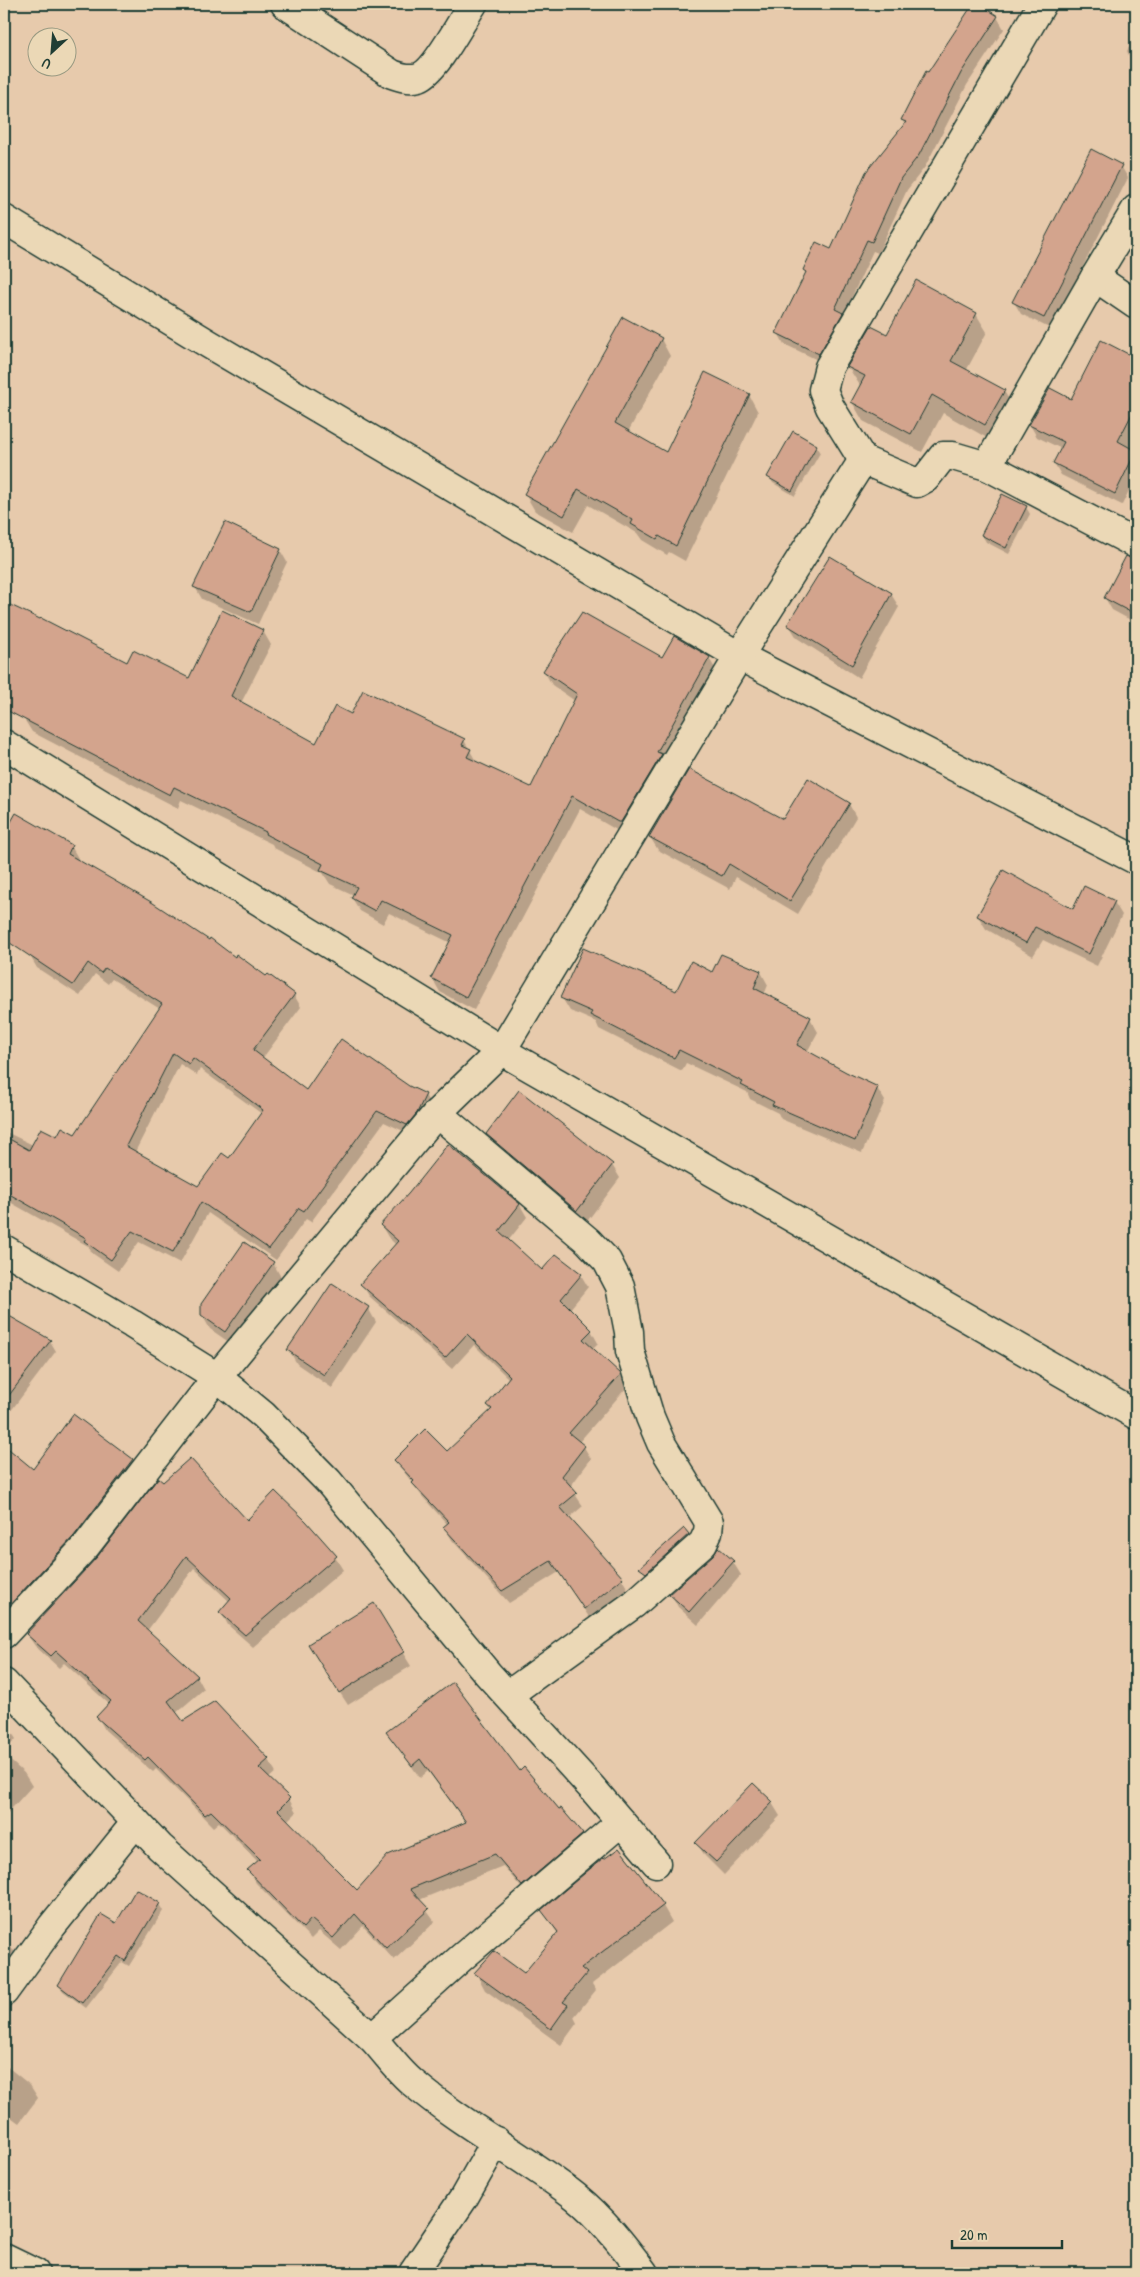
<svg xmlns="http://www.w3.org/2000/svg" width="1140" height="2277" viewBox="0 0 1140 2277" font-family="'Patrick Hand',sans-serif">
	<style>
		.shadow { fill: #0003; fill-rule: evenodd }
		.building { fill: #d3a48d; stroke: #1f3d34; fill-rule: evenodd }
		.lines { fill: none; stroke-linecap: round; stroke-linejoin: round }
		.minor-casing { stroke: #1f3d34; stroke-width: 31 }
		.minor { stroke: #ebd8b6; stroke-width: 28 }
	</style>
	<rect width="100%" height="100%" fill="#e7caac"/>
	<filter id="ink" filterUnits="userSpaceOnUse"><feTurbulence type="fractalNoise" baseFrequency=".02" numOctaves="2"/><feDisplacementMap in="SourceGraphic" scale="10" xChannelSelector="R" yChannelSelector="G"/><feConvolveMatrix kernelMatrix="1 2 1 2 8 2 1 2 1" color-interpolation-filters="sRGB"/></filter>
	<g filter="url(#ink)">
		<g class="shadow">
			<path d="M974 4 997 17 1004 29 967 85 925 167 907 190 878 253 873 251 843 316 826 364 784 344 778 333 806 274 804 270 832 250 906 126 902 120Z"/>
			<path d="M1136 33V61L1130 58 1127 51Z"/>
			<path d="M1121 166 1128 178 1051 329 1021 314 1014 302Z"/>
			<path d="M976 314 987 332 966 371 1004 391 1015 410 996 443 943 413 922 452 863 421 852 402 861 387 848 367 888 336Z"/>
			<path d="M661 339 670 356 628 432 666 454 749 395 758 412 685 561 669 552 667 555 642 540 637 533 588 505 573 532 535 511 525 494Z"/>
			<path d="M1136 344V476L1122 505 1061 475 1054 463 1062 449 1037 437 1030 425 1072 401 1130 356Z"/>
			<path d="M816 446 820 453 795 496 773 483 769 477Z"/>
			<path d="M1026 507 1030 514 1009 554 986 542 982 535Z"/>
			<path d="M225 523 280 550 287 562 258 624 202 599 195 587Z"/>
			<path d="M1126 558 1136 561V623L1112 610 1105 598Z"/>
			<path d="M891 594 899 607 859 678 797 638 789 625Z"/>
			<path d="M4 603 128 664 189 679 222 612 263 631 271 645 241 703 317 744 352 716 464 740 477 763 532 788 575 701 552 685 544 671 662 659 709 658 717 672 627 836 580 809 474 1010 440 992 432 978 451 943 389 913 383 924 360 911 352 898 354 895 330 884 323 873 274 848 272 844 181 800 178 808 32 732 24 719 4 699Z"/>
			<path d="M849 804 856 817 798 914 736 877 730 889 658 850 650 837 784 821Z"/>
			<path d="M17 814 71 846 78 858 77 861 294 995 301 1007 262 1059 306 1092 408 1087 425 1095 432 1107 414 1136 384 1122 311 1222 306 1219 276 1260 208 1213 180 1263 139 1242 118 1271 92 1253 88 1246 8 1201 6 1204 4 1203V1131L33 1145 75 1135 160 1009 112 979 108 984 95 974 80 996 37 968 30 956 34 950 4 934V818L12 823ZM180 1064 197 1075 200 1069 262 1114 230 1160 199 1187 135 1152Z"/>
			<path d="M1114 902 1122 915 1097 966 1043 940 1033 956 986 929 978 916 1073 911Z"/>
			<path d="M761 972 768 985 764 995 810 1018 818 1032 807 1052 845 1073 877 1088 885 1101 862 1153 781 1119 778 1113 750 1099 747 1092 686 1063 682 1071 599 1029 596 1022 570 1011 562 998 676 993 713 974Z"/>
			<path d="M487 1134 612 1165 620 1178 585 1224 495 1147Z"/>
			<path d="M449 1145 520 1205 527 1217 508 1241 542 1272 581 1275 588 1287 570 1309 591 1330 598 1343 592 1349 620 1374 627 1387 579 1442 584 1447 591 1459 570 1487 583 1506 569 1518 622 1579 629 1591 591 1620 559 1572 509 1603 452 1540 445 1528 448 1525 421 1495 396 1461 447 1452 491 1411 488 1405 509 1379 474 1345 452 1369 369 1296 362 1284 396 1245 388 1237 381 1225 410 1194Z"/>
			<path d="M273 1263 281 1277 233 1345 210 1329 202 1315Z"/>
			<path d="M368 1308 376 1322 332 1388 297 1364 289 1350Z"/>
			<path d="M4 1314 50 1341 56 1351 4 1420Z"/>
			<path d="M73 1415 133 1460 138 1470 4 1618V1447L33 1470Z"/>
			<path d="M163 1484 247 1522 335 1557 343 1570 253 1647 228 1625 221 1612 230 1602 194 1568 147 1631 197 1676 204 1689 176 1713 182 1723 214 1703 268 1760 276 1772 268 1779 289 1799 296 1812 287 1821 357 1891 466 1823 428 1771 420 1778 388 1733 519 1773 582 1835 589 1847 530 1898 503 1866 419 1900 435 1922 394 1960 363 1926 341 1950 319 1931 311 1939 256 1883 249 1871 258 1862 219 1822 213 1827 156 1769 153 1772 105 1730 98 1717 109 1704 64 1663 59 1668 35 1646 27 1634Z"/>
			<path d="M684 1530 692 1541 650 1579 641 1568Z"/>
			<path d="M719 1549 733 1562 741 1575 698 1625 678 1607 671 1594 714 1556Z"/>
			<path d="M373 1605 411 1666 348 1705 317 1658Z"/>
			<path d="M4 1721 16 1739 4 1752Z"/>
			<path d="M4 1755 24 1773 32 1786 4 1817Z"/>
			<path d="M772 1803 780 1816 724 1875 705 1856 697 1843Z"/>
			<path d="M159 1904 163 1911 129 1966 122 1962 86 2008 63 1991 59 1985 116 1925Z"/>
			<path d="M663 1906 672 1922 592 1984 596 1990 574 2017 577 2023 561 2045 485 1990 476 1973 524 1974 558 1934 543 1911Z"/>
			<path d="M4 1940 14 1951 22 1964 4 1989Z"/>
			<path d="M4 2064 30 2085 38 2098 19 2123 4 2112Z"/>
		</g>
		<g class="building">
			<path d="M973 4H979L998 16 961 73 919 155 901 178 872 242 867 240 835 309 843 313 819 354 776 333 806 272 803 270 816 242 831 249 866 172 906 122 901 120 926 71 928 72Z"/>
			<path d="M1091 149 1122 165 1044 318 1012 302Z"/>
			<path d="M916 280 977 313 951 361 1005 390 985 425 932 395 911 434 851 402 865 376 847 367 871 326 887 334Z"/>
			<path d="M623 317 662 338 615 423 666 452 705 372 750 394 676 546 659 536 657 539 631 524 633 520 578 489 564 516 524 494Z"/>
			<path d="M1101 340 1136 358V406L1118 441 1136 451 1115 494 1053 463 1064 442 1029 425 1050 388 1071 399Z"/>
			<path d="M793 431 817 445 792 491 767 477Z"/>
			<path d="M1002 494 1027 506 1006 548 981 535Z"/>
			<path d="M225 522 281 549 251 612 193 587Z"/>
			<path d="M830 556 892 593 852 665 787 625Z"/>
			<path d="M1126 556 1136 560V615L1104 598Z"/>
			<path d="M4 602 40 619 41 618 127 662 133 650 189 678 222 610 263 630 231 696 316 743 335 706 351 714 363 690 465 739 462 745 471 749 467 757 531 787 577 694 543 671 582 612 662 657 674 636 710 657 657 752 662 754 621 822H618L572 796 466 997 431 978 453 935 381 900 375 911 351 898 357 887 320 870 323 864 265 834 266 832 174 787 170 795 4 709Z"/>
			<path d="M689 769 783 819 808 778 850 803 790 901 729 864 722 876 649 837Z"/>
			<path d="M16 813 72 845 68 854 153 903 209 940 210 938 235 957 236 954 266 976 268 974 295 994 253 1050 306 1090 341 1039 409 1086 426 1094 417 1113 407 1125 377 1111 304 1211 299 1208 269 1249 201 1202 173 1252 132 1231 111 1260 84 1241 86 1238 4 1191V1136L29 1150 41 1128 57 1136 62 1127 75 1134 162 1004 105 968 101 973 88 963 73 985 4 939V834ZM173 1053 189 1064 193 1058 263 1110 229 1158 222 1153 198 1186 126 1146Z"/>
			<path d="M1003 870 1073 909 1084 886 1115 901 1089 954 1035 927 1026 943 977 916Z"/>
			<path d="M583 948 647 976 676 991 691 961 712 972 721 954 761 971 754 988 811 1017 797 1045 846 1072 878 1087 855 1141 772 1105 774 1102 741 1085 743 1082 679 1050 674 1058 590 1015 592 1012 560 998Z"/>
			<path d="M519 1090 613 1164 577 1211 486 1134Z"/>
			<path d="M448 1144 520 1204 499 1231 542 1270 556 1254 582 1274 561 1299 592 1330 583 1339 621 1374 569 1433 585 1446 562 1476 577 1493 560 1507 623 1578 584 1609 551 1561 502 1591 443 1527 449 1522 412 1483 414 1481 394 1460 425 1429 447 1451 492 1409 487 1405 510 1376 467 1334 445 1358 360 1284 398 1241 380 1225 409 1193Z"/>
			<path d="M244 1242 274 1262 225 1332 201 1315V1304Z"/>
			<path d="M332 1283 369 1307 324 1375 287 1350Z"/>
			<path d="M4 1313 51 1340 4 1402Z"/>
			<path d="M73 1414 133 1459 74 1536 4 1611V1445L33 1469Z"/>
			<path d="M190 1458 247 1520 275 1491 306 1521 337 1556 245 1635 219 1612 231 1598 186 1556 138 1621 198 1676 168 1701 183 1721 215 1701 269 1759 259 1768 290 1798 278 1810 334 1867 357 1890 388 1855 466 1822 420 1759 412 1766 386 1732 453 1682 520 1771 524 1767 559 1809 561 1808 583 1834 522 1886 495 1854 410 1889 429 1909 386 1948 355 1914 333 1938 311 1919 303 1928 247 1870 260 1859 211 1811 205 1815 148 1757 145 1760 96 1717 111 1701 56 1651 51 1656 26 1634 97 1557 158 1478 163 1482Z"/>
			<path d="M684 1528 689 1534 646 1573 639 1568Z"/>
			<path d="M718 1547 734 1561 689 1612 669 1594 713 1555Z"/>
			<path d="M374 1603 404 1652 339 1693 308 1644Z"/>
			<path d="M753 1783 773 1802 716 1862 695 1843Z"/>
			<path d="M619 1848 664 1905 581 1968 587 1973 563 2002 568 2005 551 2029 474 1973 494 1951 524 1973 558 1932 541 1910 603 1858 604 1859Z"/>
			<path d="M136 1889 160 1903 125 1961 118 1956 82 2003 58 1985 101 1914 116 1923Z"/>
		</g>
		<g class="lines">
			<g class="minor-casing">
				<g id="minor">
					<path d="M285 4 392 74C400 77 409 80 419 77 436 71 462 20 473 4"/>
					<path d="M1042 4 829 367 823 390 830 407 863 460 917 483 926 478 943 456H953L987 466 1136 544"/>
					<path d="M4 219 209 344 739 656 1136 860"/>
					<path d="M1095 277 1136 305"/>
					<path d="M987 466 1095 277 1136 209"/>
					<path d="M4 744 514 1058 1136 1415"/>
					<path d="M4 1249 132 1324 217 1377 263 1415 328 1481 488 1674 593 1789 656 1863"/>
					<path d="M4 1634 86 1546 217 1377 437 1113"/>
					<path d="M4 1683 160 1847 372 2038 461 1958 621 1822"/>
					<path d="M508 1695 634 1604 703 1543 708 1532 709 1522 661 1443 650 1417 630 1351 629 1332 620 1286 607 1261 588 1241 437 1113 502 1050 739 656 863 460"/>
					<path d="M4 1992 52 1926 136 1822"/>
					<path d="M372 2038C386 2053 398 2071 413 2083 464 2126 523 2156 576 2197 602 2218 624 2246 644 2273"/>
					<path d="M4 2258 35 2273"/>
					<path d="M413 2273 463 2199 496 2141"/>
				</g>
			</g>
			<use href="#minor" class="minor"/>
		</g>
	</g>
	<rect width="1140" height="2277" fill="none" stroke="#ebd8b6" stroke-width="20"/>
	<rect x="10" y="10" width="1120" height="2257" fill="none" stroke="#1f3d34" stroke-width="2" filter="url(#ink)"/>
	<g transform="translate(52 52) rotate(206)"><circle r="24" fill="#ebd8b6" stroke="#999a82"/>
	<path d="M0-4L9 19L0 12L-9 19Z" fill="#1f3d34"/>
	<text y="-8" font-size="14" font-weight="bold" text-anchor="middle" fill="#1f3d34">U</text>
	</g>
	<path d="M952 2240v8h110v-8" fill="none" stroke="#1f3d34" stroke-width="2.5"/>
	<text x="960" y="2240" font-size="15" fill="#1f3d34" stroke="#ebd8b6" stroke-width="4" paint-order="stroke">20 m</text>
</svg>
